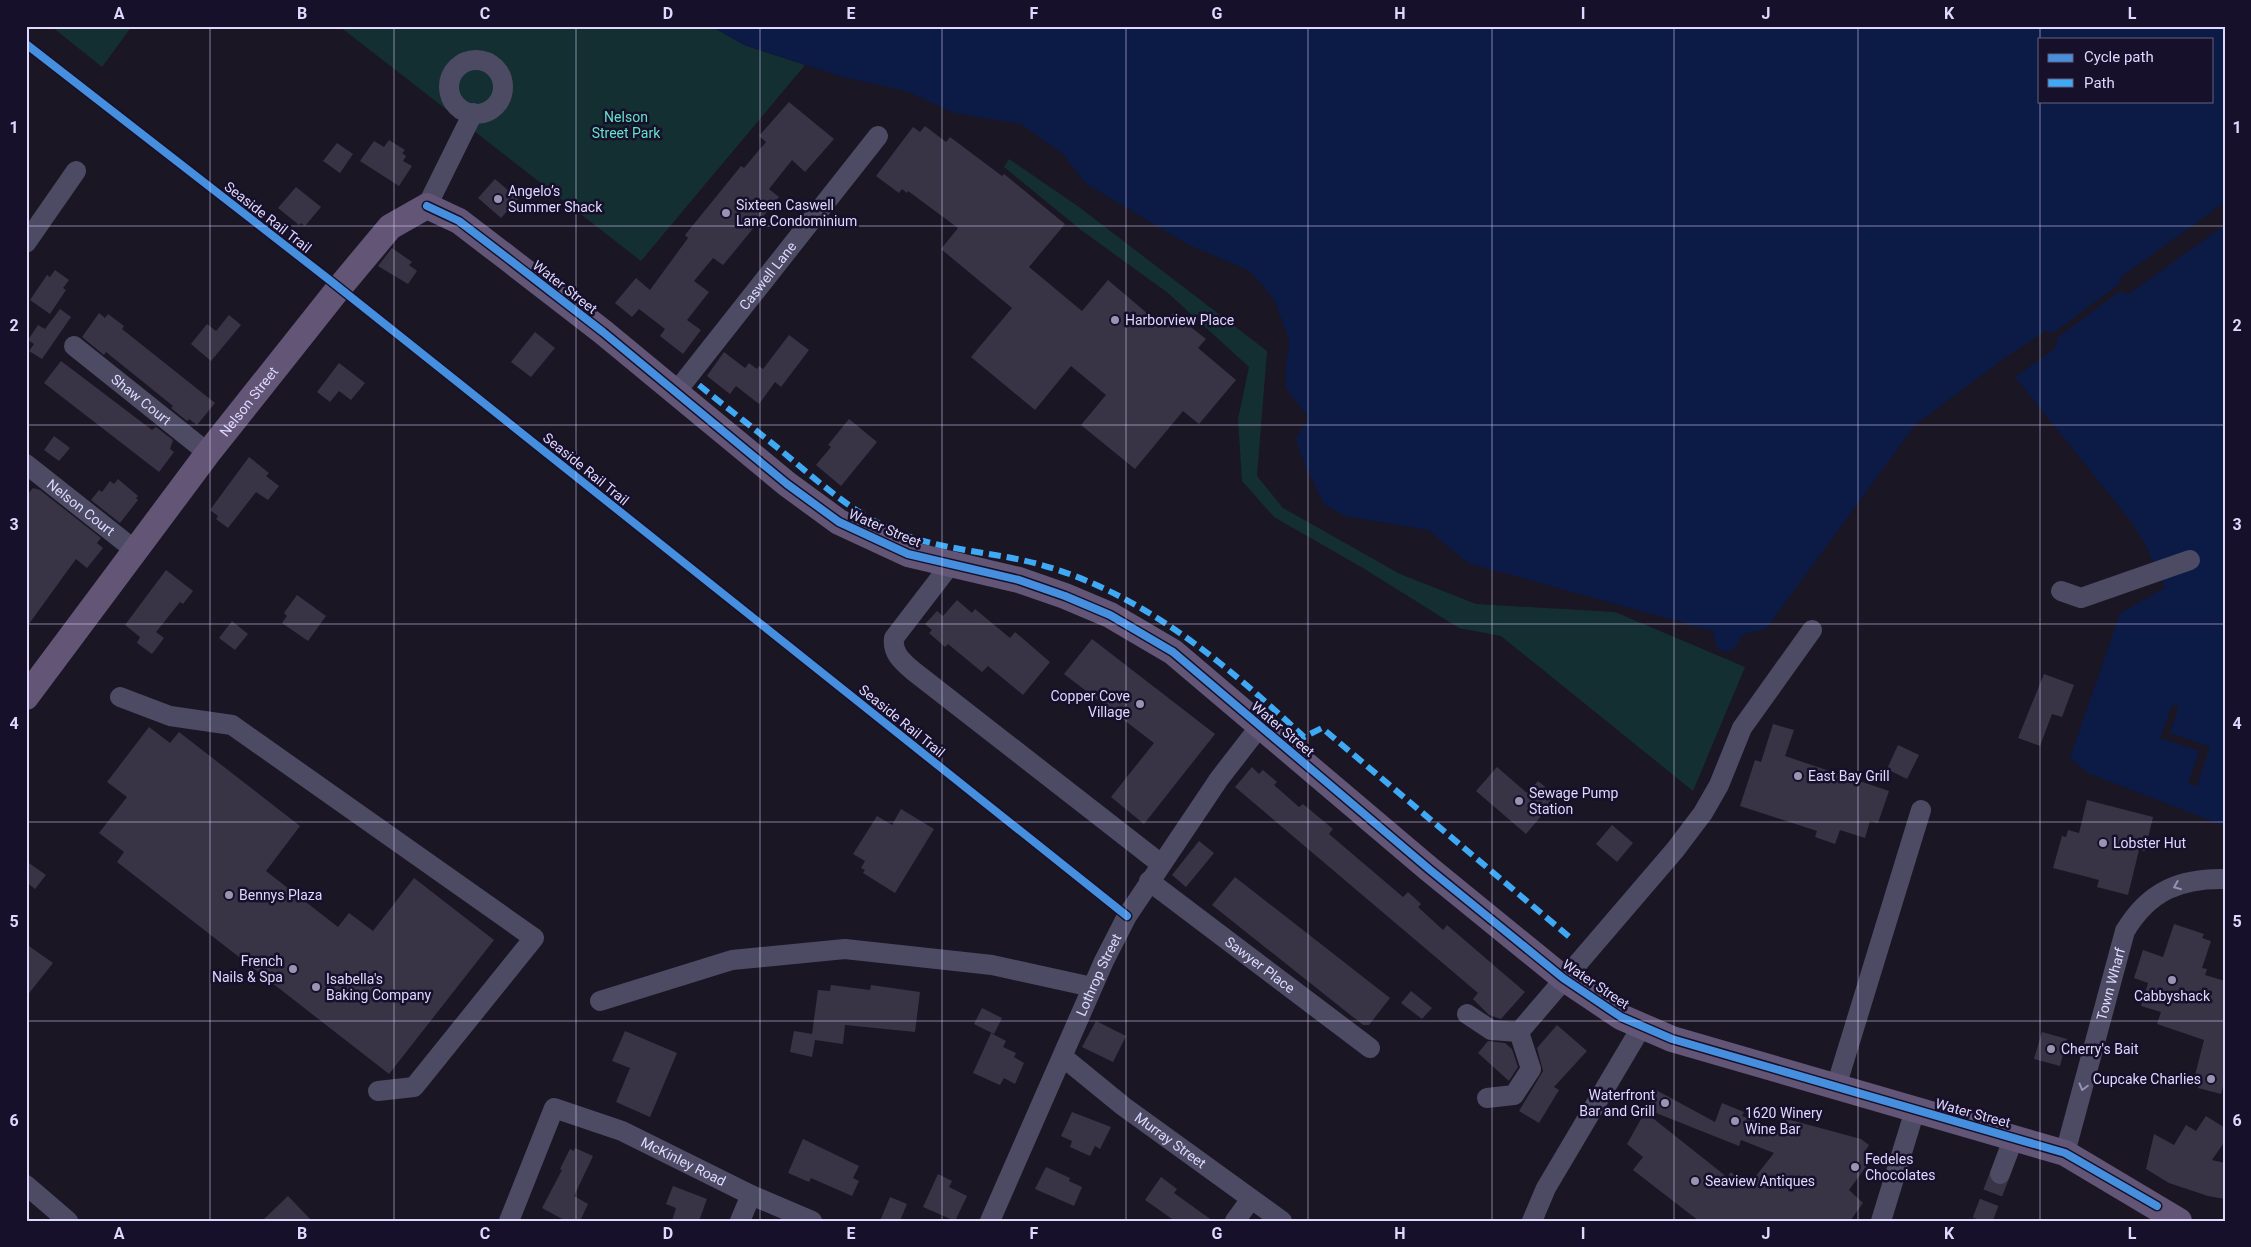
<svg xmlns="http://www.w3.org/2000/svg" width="2251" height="1247" viewBox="0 0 2251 1247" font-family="Roboto,sans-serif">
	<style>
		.green { fill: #142f32 }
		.water { fill: #0b1b46; fill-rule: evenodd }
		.pier { fill: #1a1624 }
		.building { fill: #383446 }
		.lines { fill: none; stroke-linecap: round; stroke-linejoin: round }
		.minor-tunnel { stroke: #383345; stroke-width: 20; stroke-dasharray: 20 10; stroke-linecap: butt }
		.minor { stroke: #4d4b64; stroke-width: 20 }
		.major { stroke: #625575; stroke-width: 26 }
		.quiet { stroke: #3fa9f5; stroke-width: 6; stroke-dasharray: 12 6; stroke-linecap: butt }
		.cycleway-casing { stroke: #16102a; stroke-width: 11 }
		.cycleway { stroke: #468fdf; stroke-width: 8 }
		.oneway { stroke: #9692b2 }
		.grid { fill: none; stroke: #dfd8ff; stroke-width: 1; stroke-opacity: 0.55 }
		.poi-dot { fill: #9a94b2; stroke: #16102a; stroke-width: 2 }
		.labels { text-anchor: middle; stroke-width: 5; stroke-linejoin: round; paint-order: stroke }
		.park-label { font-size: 14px; fill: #61e3cb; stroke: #16102a }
		.poi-label { font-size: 14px; fill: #dfd8ff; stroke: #16102a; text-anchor: start }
		.street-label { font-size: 14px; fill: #dfd8ff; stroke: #16102a }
		.neatline { fill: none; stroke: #dfd8ff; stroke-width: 2 }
		.grid-label { font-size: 16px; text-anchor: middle; font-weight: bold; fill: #dfd8ff }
	</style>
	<rect width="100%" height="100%" fill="#1a1624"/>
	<g class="green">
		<path d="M51 26H132L102 67Z"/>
		<path d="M339 26H711L744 45 805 65 641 261Z"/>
		<path d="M1009 159 1079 207 1267 351 1257 476 1283 508 1400 574 1476 604 1615 612 1745 667 1693 791 1501 636 1459 628 1363 568 1274 517 1242 481 1238 419 1249 367 1168 293 1081 230 1004 167Z"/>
	</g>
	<path class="water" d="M711 26H2225V826L2088 773 2070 758 2120 613 2165 588 2144 542 2130 520 2015 377 2053 349 2057 338 2046 331 2002 360 1915 425 1766 629 1743 634 1735 648 1725 652 1717 648 1713 631 1468 563 1428 530 1345 516 1324 504 1305 465 1296 439 1309 418 1286 388V364L1290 342 1274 299 1250 271 1189 245 1085 183 1064 155 1021 124 954 113 906 91 843 77 744 45ZM2040 39H2212V101H2040Z"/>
	<g class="pier">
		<path d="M2225 202V225L2133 291 2126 294 2120 291 2057 338V344L2053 350 2015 377 2013 375 2051 348 2055 339 2050 334H2046L2003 362 2002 360 2041 334 2046 331 2053 333 2118 285 2121 277Z"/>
		<path d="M2172 705 2179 707 2170 733 2210 747 2197 786 2188 784 2199 751 2160 738Z"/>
	</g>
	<g class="building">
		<path d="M789 102 834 139 805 172 792 160 769 189 779 197 733 253 723 265 713 258 694 281 709 292 687 320 701 330 683 354 660 336 665 329 639 309 632 317 615 303 636 278 650 290 688 238 685 235 741 166 744 168 766 142 759 136Z"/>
		<path d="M925 126 946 142 950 137 1002 176 1004 174 1065 224 1029 267 1082 311 1108 280 1162 326 1173 313 1206 339 1198 348 1236 380 1199 424 1183 411 1135 469 1081 425 1106 395 1071 366 1035 410 971 357 1012 308 941 249 958 228 908 191 907 193 902 189 899 193 876 176 913 127 920 132Z"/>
		<path d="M389 140 405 150 402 153 406 156 403 161 412 166 399 186 360 161 374 141 384 147Z"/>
		<path d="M337 143 353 154 340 173 323 161Z"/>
		<path d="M495 179 518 199 501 218 478 198Z"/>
		<path d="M296 187 321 207 305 226 301 223 299 225 278 208Z"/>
		<path d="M392 248 412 262 409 265 417 271 408 284 378 266Z"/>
		<path d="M55 270 69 280 63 288 66 290 50 314 30 300 47 275 50 277Z"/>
		<path d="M60 309 71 317 42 359 29 351 34 344 28 340 38 325 45 329Z"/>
		<path d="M99 313 105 318 108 314 124 326 122 329 215 403 197 425 189 419 187 421 171 408 173 406 106 352 104 355 82 337Z"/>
		<path d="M229 315 241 325 211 361 191 344 207 324 216 331Z"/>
		<path d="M535 332 555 348 531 377 511 362Z"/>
		<path d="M789 335 809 350 781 387 775 382 759 404 736 386 730 394 707 376 724 352 745 368 749 363 757 369 759 366 763 369Z"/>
		<path d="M61 361 152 430 156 427 173 440 170 449 174 452 159 472 44 383Z"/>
		<path d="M339 363 365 383 351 400 339 391 330 402 317 392Z"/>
		<path d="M849 419 877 442 841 486 816 465 831 447 828 445Z"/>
		<path d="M54 436 70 448 59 461 44 450Z"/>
		<path d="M249 457 269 473 266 476 279 486 268 500 256 492 228 528 216 519 218 516 210 510Z"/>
		<path d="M118 479 138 496 136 498 138 500 120 523 91 500 99 490 102 492 110 481 114 484Z"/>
		<path d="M33 488 40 490 101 538 97 543 103 548 87 568 76 559 26 628V496Z"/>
		<path d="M166 570 193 591 183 604 180 602 156 632 164 638 152 654 137 643 140 637 125 625Z"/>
		<path d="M297 595 326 616 308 641 282 623 287 616 284 613Z"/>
		<path d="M957 600 972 613 975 609 1010 638 1015 632 1050 662 1023 695 988 666 982 672 948 644 945 647 929 633 932 630 925 624 937 611 943 616Z"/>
		<path d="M232 621 248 634 235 650 219 638Z"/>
		<path d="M1092 639 1215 734 1144 824 1111 797 1154 743 1064 674Z"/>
		<path d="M2044 674 2074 685 2062 717 2052 714 2040 746 2018 738Z"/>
		<path d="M1773 724 1794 730 1785 756 1889 791 1878 823 1870 821 1865 838 1840 830 1835 844 1815 837 1817 831 1740 806 1755 760 1761 762Z"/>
		<path d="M149 727 170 743 179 732 300 826 266 871 338 927 349 913 373 931 414 878 494 940 389 1074 117 862 124 852 99 833 127 797 107 782Z"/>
		<path d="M1898 745 1919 755 1907 779 1887 769Z"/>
		<path d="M1252 767 1259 774 1263 770 1277 782 1274 785 1299 807 1303 804 1333 829 1329 834 1403 897 1408 892 1421 904 1418 907 1443 930 1447 925 1525 992 1501 1019 1489 1015 1473 999 1478 993 1235 787Z"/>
		<path d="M1497 767 1527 793 1538 781 1555 795 1546 806 1548 808 1526 834 1476 791Z"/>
		<path d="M2087 800 2153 817 2145 851 2139 850 2128 895 2097 887 2099 880 2053 868 2062 836 2066 837 2068 830 2079 833Z"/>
		<path d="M901 809 934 829 895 893 863 873 865 870 861 868 865 861 853 854 877 816 892 825Z"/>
		<path d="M1612 825 1633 843 1617 862 1596 844Z"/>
		<path d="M1199 841 1214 853 1186 887 1172 875Z"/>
		<path d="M26 861 46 875 35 889 26 882Z"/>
		<path d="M1235 877 1390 998 1369 1025H1363L1212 905Z"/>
		<path d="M2174 924 2204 934 2202 938 2211 941 2202 968 2207 969 2205 975 2225 981V1080L2221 1094 2198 1088 2200 1080 2194 1079 2204 1040 2157 1024 2161 1012 2141 1006 2148 983 2134 978 2143 950 2163 957Z"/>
		<path d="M26 944 53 963 26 997Z"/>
		<path d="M831 985 870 990 871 985 920 992 915 1032 845 1025 843 1044 815 1040 812 1057 790 1052 794 1031 812 1034 818 990 830 991Z"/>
		<path d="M1411 991 1432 1008 1422 1019 1401 1003Z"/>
		<path d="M982 1008 1002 1018 994 1034 974 1024Z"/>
		<path d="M1096 1021 1126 1036 1113 1062 1082 1047Z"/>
		<path d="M1557 1025 1587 1051 1554 1087 1559 1090 1539 1123 1519 1111 1543 1071 1537 1048Z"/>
		<path d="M625 1031 677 1053 650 1117 616 1102 630 1068 612 1061Z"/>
		<path d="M2042 1032 2067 1039 2060 1066 2034 1059Z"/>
		<path d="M991 1033 1006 1041 1003 1047 1016 1053 1014 1057 1024 1063 1015 1084 1004 1078 1000 1085 973 1073Z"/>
		<path d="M1488 1041 1505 1043 1512 1049 1518 1067 1509 1081 1478 1053Z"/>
		<path d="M1656 1090 1715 1122 1722 1103 1744 1112 1742 1116 1783 1132 1787 1119 1861 1139 1869 1145 1865 1151 1873 1157 1849 1190 1863 1203 1850 1221H1699L1633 1170 1643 1157 1627 1144 1645 1112 1727 1177 1731 1172 1748 1186 1774 1153 1741 1140 1739 1146 1646 1109Z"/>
		<path d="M1072 1112 1111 1127 1100 1149 1095 1146 1090 1156 1070 1147 1072 1141 1061 1136Z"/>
		<path d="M2206 1116 2225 1128V1141L2212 1160 2225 1163V1199L2208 1196 2169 1183 2146 1169 2154 1134 2174 1145 2186 1125 2196 1131Z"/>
		<path d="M803 1139 859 1166 853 1178 859 1181 852 1196 811 1178 809 1182 788 1173Z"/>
		<path d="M575 1148 593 1156 574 1196 588 1204 580 1221H566L542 1208 562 1170 560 1169 570 1149 574 1151Z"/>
		<path d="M1046 1167 1070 1178 1069 1181 1082 1187 1074 1206 1035 1189Z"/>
		<path d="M938 1174 952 1181 949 1187 967 1196 955 1221 923 1207Z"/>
		<path d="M1161 1177 1177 1189 1174 1193 1213 1221H1175L1145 1200Z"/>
		<path d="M673 1186 707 1199 699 1221H672L676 1208 666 1204Z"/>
		<path d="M288 1196 312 1221H262Z"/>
		<path d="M890 1197 907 1204 900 1221H880Z"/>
	</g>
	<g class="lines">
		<path class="minor-tunnel" d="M1982 1221 2000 1174"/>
		<g class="minor">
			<circle cx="476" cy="87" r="27"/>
			<path d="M427 206 473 113"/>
			<path d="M26 243 76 171"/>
			<path id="s1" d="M74 346 208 453"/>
			<path id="s2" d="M676 392 878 136"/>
			<path id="s3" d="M26 464 136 551"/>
			<path d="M950 565 894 638C892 653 902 661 912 670L1161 864"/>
			<path d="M2061 591 2081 598 2190 560"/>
			<path d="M120 697 170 716 232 725 534 938 414 1087 378 1091"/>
			<path id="s4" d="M1149 881 1370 1048"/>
			<path d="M600 1001 732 960 845 949 992 965 1092 987"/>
			<path d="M1467 1014 1491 1030 1519 1032"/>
			<path id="s5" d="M1063 1057 1123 1106 1282 1221"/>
			<path d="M1836 1087 1921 810"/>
			<path d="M1487 1098 1514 1095 1531 1069 1519 1032 1675 850 1703 813 1719 785 1742 728 1812 630"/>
			<path id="s6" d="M2065 1153 2125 931C2149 891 2180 878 2225 879"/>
			<path d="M2000 1174 2014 1137"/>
			<path d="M26 1185 68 1221"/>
			<path id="s7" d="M509 1221 554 1108 622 1131 751 1195 812 1221"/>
			<path d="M740 1221 751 1195"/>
			<path id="s8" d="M990 1221 1104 961 1127 916 1219 779 1260 726"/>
			<path d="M1235 1221 1251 1199"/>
			<path d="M1532 1221 1546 1188 1642 1026"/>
			<path d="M1881 1221 1915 1110"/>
		</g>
		<path class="major" id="s9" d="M26 697 208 453 335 293 390 227 427 206 459 221 510 260 603 332 787 484 839 522 908 554 1019 580 1065 596 1110 615 1173 652 1429 869 1563 978 1621 1017 1672 1039 2065 1153 2179 1221"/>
		<path class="quiet" d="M699 385C727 408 756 430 784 453 814 478 844 505 878 523 926 550 986 550 1038 564 1142 592 1227 665 1304 737L1322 728 1573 940"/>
		<g class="cycleway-casing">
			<g id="cycleway">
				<path d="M26 44 327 278 1127 916"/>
				<path d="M427 206 459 221 510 260 603 332 787 484 839 522 908 554 1019 580 1065 596 1110 615 1173 652 1429 869 1563 978 1621 1017 1672 1039 2065 1153 2157 1206"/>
			</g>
		</g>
		<use href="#cycleway" class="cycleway"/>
	</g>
	<defs><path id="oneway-chevron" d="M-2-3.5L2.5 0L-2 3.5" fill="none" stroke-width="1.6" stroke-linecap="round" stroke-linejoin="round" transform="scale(1.25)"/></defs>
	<g class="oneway">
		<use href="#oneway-chevron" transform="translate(2177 886) rotate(158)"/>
		<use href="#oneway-chevron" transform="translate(2083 1087) rotate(105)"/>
	</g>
	<path class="grid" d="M210 26V1221M394 26V1221M576 26V1221M760 26V1221M942 26V1221M1126 26V1221M1308 26V1221M1492 26V1221M1674 26V1221M1858 26V1221M2040 26V39M2040 101V1221M26 226H2225M26 425H2225M26 624H2225M26 822H2225M26 1021H2225"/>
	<g class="poi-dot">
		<circle cx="498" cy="199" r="5"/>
		<circle cx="726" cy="213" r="5"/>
		<circle cx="1115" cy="320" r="5"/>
		<circle cx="1140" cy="704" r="5"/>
		<circle cx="1798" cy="776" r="5"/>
		<circle cx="1519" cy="801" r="5"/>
		<circle cx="2103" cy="843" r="5"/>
		<circle cx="229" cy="895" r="5"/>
		<circle cx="293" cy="969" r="5"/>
		<circle cx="2172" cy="980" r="5"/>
		<circle cx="316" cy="987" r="5"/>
		<circle cx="2051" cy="1049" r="5"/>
		<circle cx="2211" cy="1079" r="5"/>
		<circle cx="1665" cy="1103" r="5"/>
		<circle cx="1735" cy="1121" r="5"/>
		<circle cx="1855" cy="1167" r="5"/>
		<circle cx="1695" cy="1181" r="5"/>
	</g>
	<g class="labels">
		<g class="park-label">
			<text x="626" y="122">Nelson<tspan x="626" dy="16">Street Park</tspan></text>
		</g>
		<g class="poi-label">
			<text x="508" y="196">Angelo’s<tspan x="508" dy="16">Summer Shack</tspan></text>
			<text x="736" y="210">Sixteen Caswell<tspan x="736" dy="16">Lane Condominium</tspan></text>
			<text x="1125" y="325">Harborview Place</text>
			<text x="1130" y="701" text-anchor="end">Copper Cove<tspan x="1130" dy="16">Village</tspan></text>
			<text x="1808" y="781">East Bay Grill</text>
			<text x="1529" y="798">Sewage Pump<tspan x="1529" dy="16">Station</tspan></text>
			<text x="2113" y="848">Lobster Hut</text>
			<text x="239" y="900">Bennys Plaza</text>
			<text x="283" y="966" text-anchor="end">French<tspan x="283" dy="16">Nails &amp; Spa</tspan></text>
			<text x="326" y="984">Isabella's<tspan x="326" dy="16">Baking Company</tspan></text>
			<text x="2172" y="1001" text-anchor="middle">Cabbyshack</text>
			<text x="2061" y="1054">Cherry's Bait</text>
			<text x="2201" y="1084" text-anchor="end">Cupcake Charlies</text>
			<text x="1655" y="1100" text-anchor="end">Waterfront<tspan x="1655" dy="16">Bar and Grill</tspan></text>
			<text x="1745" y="1118">1620 Winery<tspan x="1745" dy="16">Wine Bar</tspan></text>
			<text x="1865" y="1164">Fedeles<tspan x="1865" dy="16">Chocolates</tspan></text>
			<text x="1705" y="1186">Seaview Antiques</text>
		</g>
		<g class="street-label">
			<text transform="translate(268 217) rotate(38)" y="5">Seaside Rail Trail</text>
			<text dy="5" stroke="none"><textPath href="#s2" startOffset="148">Caswell Lane</textPath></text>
			<text transform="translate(565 287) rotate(38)" y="5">Water Street</text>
			<text dy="5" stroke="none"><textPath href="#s1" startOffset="86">Shaw Court</textPath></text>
			<text dy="5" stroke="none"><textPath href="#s9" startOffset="370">Nelson Street</textPath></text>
			<text transform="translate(586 469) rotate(39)" y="5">Seaside Rail Trail</text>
			<text dy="5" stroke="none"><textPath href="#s3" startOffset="70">Nelson Court</textPath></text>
			<text transform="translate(885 528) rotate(23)" y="5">Water Street</text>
			<text transform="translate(902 721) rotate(39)" y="5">Seaside Rail Trail</text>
			<text transform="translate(1283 729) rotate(40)" y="5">Water Street</text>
			<text dy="5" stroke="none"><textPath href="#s4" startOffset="139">Sawyer Place</textPath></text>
			<text dy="5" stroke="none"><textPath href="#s8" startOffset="269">Lothrop Street</textPath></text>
			<text transform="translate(1596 984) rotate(34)" y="5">Water Street</text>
			<text dy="5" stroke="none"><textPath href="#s6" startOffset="175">Town Wharf</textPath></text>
			<text transform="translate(1973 1113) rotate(15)" y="5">Water Street</text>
			<text dy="5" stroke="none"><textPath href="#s5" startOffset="136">Murray Street</textPath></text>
			<text dy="5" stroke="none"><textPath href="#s7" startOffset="262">McKinley Road</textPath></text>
		</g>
	</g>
	<rect width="2251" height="1247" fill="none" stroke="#16102a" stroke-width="55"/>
	<rect x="2038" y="38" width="175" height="65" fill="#16102a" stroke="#66607f"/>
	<rect x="2048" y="54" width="25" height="8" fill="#468fdf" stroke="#66607f"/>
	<text x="2084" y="62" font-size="15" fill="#dfd8ff">Cycle path</text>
	<rect x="2048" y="79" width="25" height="8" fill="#3fa9f5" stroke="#66607f"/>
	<text x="2084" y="88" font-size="15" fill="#dfd8ff">Path</text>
	<rect x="28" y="28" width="2196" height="1192" class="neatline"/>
	<g class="grid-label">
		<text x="119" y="19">A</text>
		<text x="302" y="19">B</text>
		<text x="485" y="19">C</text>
		<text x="668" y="19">D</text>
		<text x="851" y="19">E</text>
		<text x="1034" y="19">F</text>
		<text x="1217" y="19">G</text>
		<text x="1400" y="19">H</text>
		<text x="1583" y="19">I</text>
		<text x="1766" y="19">J</text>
		<text x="1949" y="19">K</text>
		<text x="2132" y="19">L</text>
		<text x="14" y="133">1</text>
		<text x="2237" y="133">1</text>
		<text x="14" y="331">2</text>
		<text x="2237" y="331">2</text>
		<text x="14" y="530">3</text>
		<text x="2237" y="530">3</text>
		<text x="14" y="729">4</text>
		<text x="2237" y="729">4</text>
		<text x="14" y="927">5</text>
		<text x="2237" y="927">5</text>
		<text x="14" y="1126">6</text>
		<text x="2237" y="1126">6</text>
		<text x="119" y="1239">A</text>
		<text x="302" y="1239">B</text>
		<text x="485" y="1239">C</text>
		<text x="668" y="1239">D</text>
		<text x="851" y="1239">E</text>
		<text x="1034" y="1239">F</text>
		<text x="1217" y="1239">G</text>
		<text x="1400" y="1239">H</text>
		<text x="1583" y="1239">I</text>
		<text x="1766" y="1239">J</text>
		<text x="1949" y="1239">K</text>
		<text x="2132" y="1239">L</text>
	</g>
</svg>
